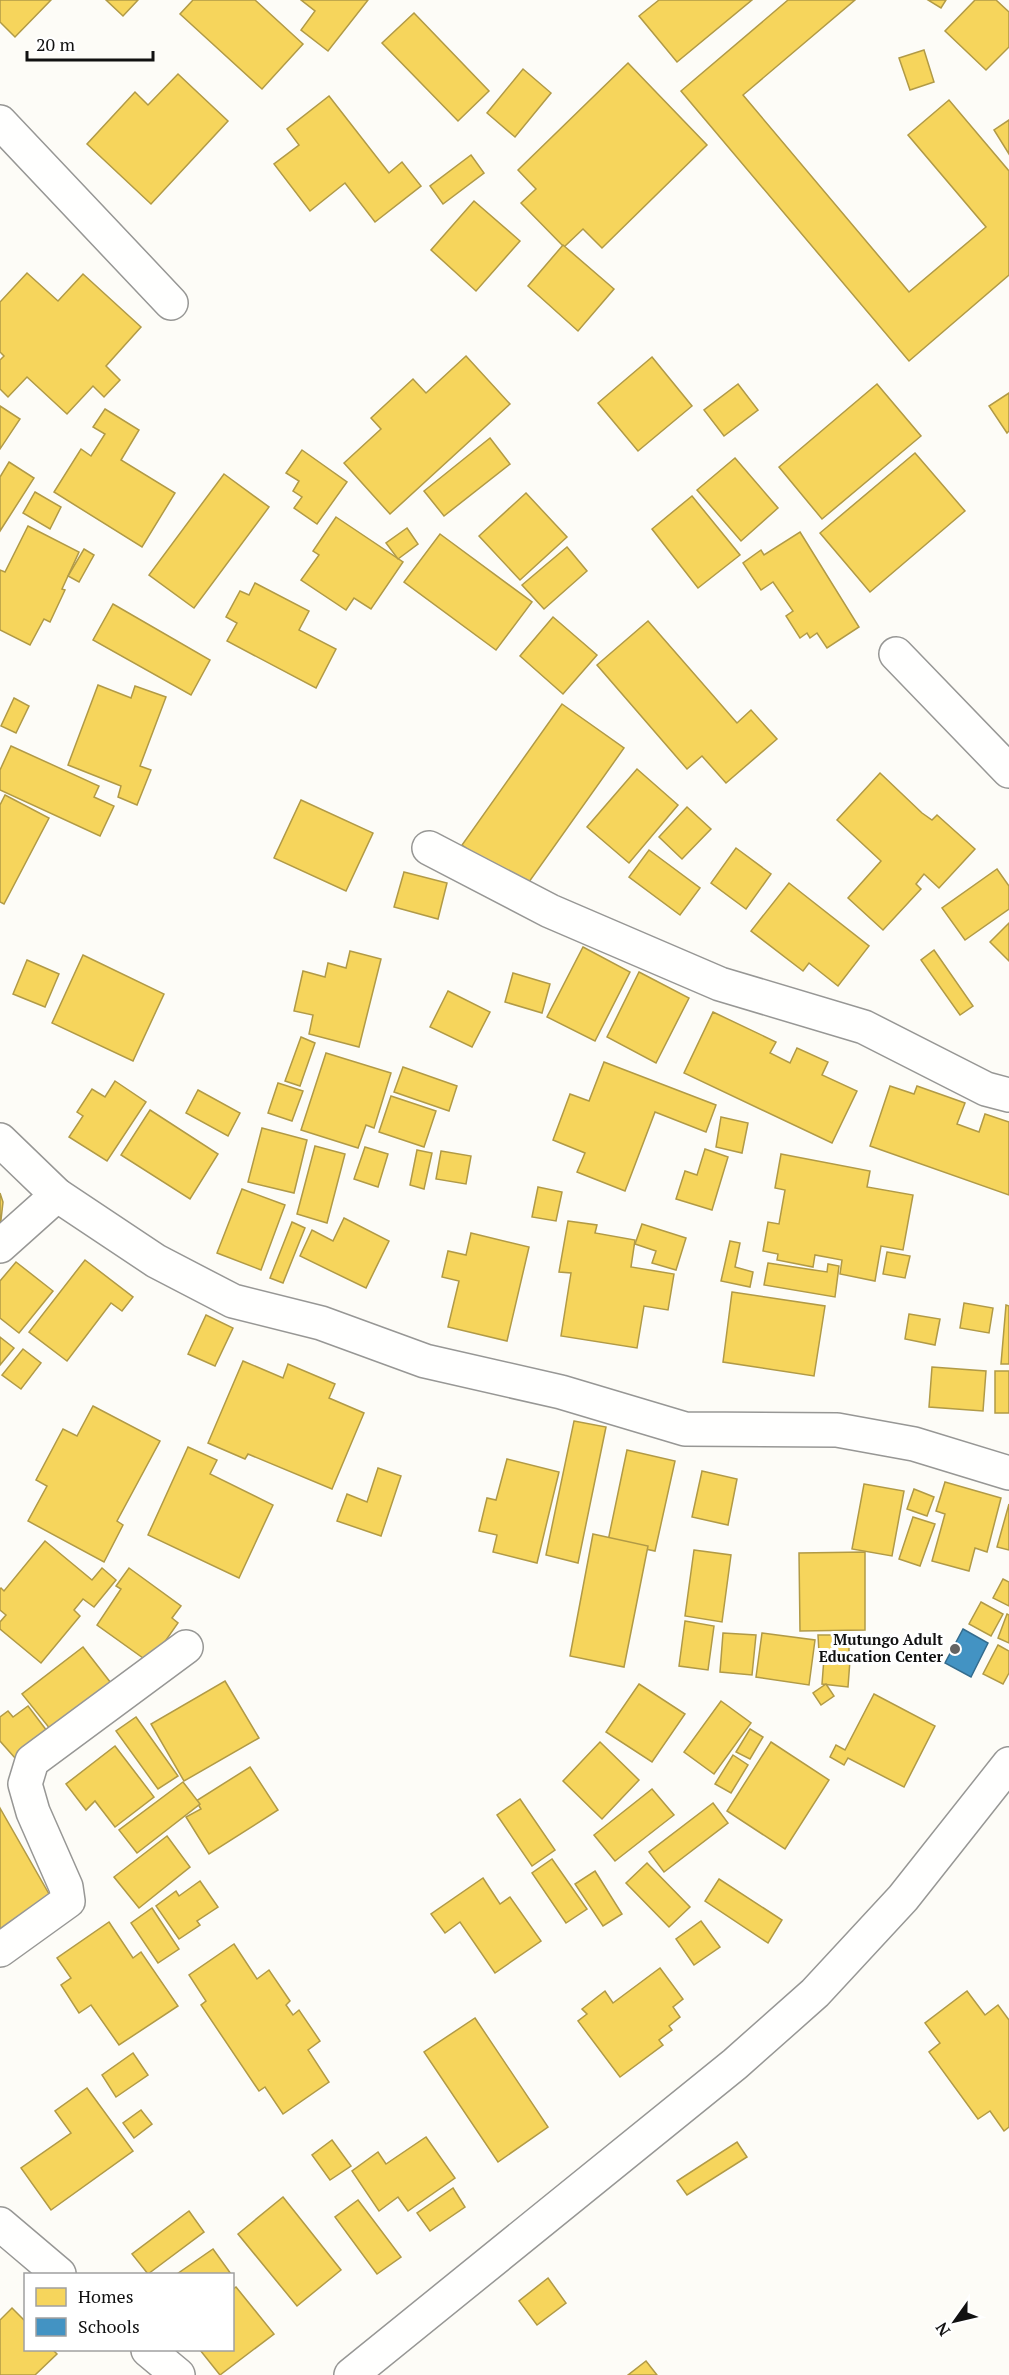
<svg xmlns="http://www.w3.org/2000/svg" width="1009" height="2375" viewBox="0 0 1009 2375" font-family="'PT Serif',serif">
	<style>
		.homes { fill: #f6d55c; stroke: #b19a46; stroke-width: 1.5 }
		.schools { fill: #4393c3; stroke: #346c8e; stroke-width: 1.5 }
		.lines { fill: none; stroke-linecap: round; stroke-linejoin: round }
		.minor-casing { stroke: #979795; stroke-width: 36 }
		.minor { stroke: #fffffe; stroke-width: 33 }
		.poi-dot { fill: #646362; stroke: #fff; stroke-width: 2 }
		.labels { text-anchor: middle; stroke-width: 6; stroke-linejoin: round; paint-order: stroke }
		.poi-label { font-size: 15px; font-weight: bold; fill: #111; stroke: #fff; text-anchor: end }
	</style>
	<rect width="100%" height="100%" fill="#fdfcf7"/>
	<g class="homes">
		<path d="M0 0H51L15 37 0 22Z"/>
		<path d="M106 0H138L123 16Z"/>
		<path d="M193 0H255L303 44 262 89 180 14Z"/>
		<path d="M301 0H368L328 51 301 30 315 11Z"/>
		<path d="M659 0H752L677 62 639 16Z"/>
		<path d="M788 0H855L743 95 909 292 986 227 908 135 949 100 1009 171V275L909 361 681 91Z"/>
		<path d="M928 0H946L941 8Z"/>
		<path d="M975 0H996L1009 12V47L986 70 945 31Z"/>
		<path d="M414 13 489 91 458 121 382 43Z"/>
		<path d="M924 50 934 82 910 90 899 58Z"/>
		<path d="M628 63 707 145 602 248 583 229 564 247 521 203 536 189 518 170Z"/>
		<path d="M523 69 551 93 515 137 487 113Z"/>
		<path d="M178 74 228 121 151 204 87 144 135 92 148 105Z"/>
		<path d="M329 96 389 173 402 162 421 186 375 222 345 183 310 211 274 164 299 145 287 129Z"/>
		<path d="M1009 120V154L994 130Z"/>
		<path d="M471 155 484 173 443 204 430 186Z"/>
		<path d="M474 201 520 241 476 291 431 250Z"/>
		<path d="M563 245 614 289 578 331 528 286Z"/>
		<path d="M27 273 58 301 83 274 141 327 106 366 120 380 104 397 93 386 67 414 27 377 8 397 0 389V360L4 356 0 352V302Z"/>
		<path d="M466 356 510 404 390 514 344 463 381 429 371 418 413 379 426 393Z"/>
		<path d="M652 357 692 406 638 451 598 403Z"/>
		<path d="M738 384 758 410 724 436 704 410Z"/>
		<path d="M877 384 921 436 822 519 779 467Z"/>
		<path d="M1009 393V431L1007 433 989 406Z"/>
		<path d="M0 406 20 419 0 449Z"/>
		<path d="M105 409 139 430 121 460 175 493 142 547 54 492 81 449 91 456 105 434 93 427Z"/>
		<path d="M490 438 510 464 444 516 424 491Z"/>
		<path d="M302 450 347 482 317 524 294 508 302 497 293 491 299 481 286 473Z"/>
		<path d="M915 453 965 511 870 592 820 533Z"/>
		<path d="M735 458 778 508 741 541 697 490Z"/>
		<path d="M9 462 34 478 0 531V477Z"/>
		<path d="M224 474 269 507 194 608 149 575Z"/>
		<path d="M35 492 61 507 50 529 23 513Z"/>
		<path d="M526 493 567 537 520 580 479 536Z"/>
		<path d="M692 496 740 555 698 588 652 529Z"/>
		<path d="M336 517 403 562 371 609 354 598 346 610 301 580 319 555 313 551Z"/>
		<path d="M28 526 79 552 62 589 65 590 50 622 44 619 30 645 0 630V570L5 572Z"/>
		<path d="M407 528 418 544 398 559 386 543Z"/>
		<path d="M800 532 859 627 827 648 817 633 810 638 807 633 800 638 786 616 793 611 773 582 761 590 743 563 761 550 764 555Z"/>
		<path d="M440 534 532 602 496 650 404 582Z"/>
		<path d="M567 547 587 571 544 609 522 585Z"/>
		<path d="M84 549 94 555 79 582 68 576Z"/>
		<path d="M255 583 309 611 299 630 336 649 316 688 227 641 237 623 226 617 240 591 249 595Z"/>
		<path d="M113 604 210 660 191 695 93 640Z"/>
		<path d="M553 617 597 655 563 694 520 656Z"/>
		<path d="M648 621 737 723 751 710 777 739 726 783 702 756 687 769 597 665Z"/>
		<path d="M98 685 131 698 135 686 166 697 140 766 151 770 137 805 118 797 121 786 68 765Z"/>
		<path d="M14 698 29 706 16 733 1 726Z"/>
		<path d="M562 704 624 748 524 889 462 845Z"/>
		<path d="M11 746 99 786 94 797 114 806 100 836 0 790V770Z"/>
		<path d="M637 769 678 805 629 863 587 827Z"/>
		<path d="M880 773 922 813 932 820 937 815 975 849 939 888 924 874 916 884 921 889 883 930 848 898 881 861 837 820Z"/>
		<path d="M5 795 49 818 4 904 0 902V805Z"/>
		<path d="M301 800 373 833 346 891 274 858Z"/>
		<path d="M687 807 711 829 682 859 659 837Z"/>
		<path d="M736 848 771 874 746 909 711 883Z"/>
		<path d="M649 850 700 888 680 915 629 877Z"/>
		<path d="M997 869 1009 886V909L965 940 942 908Z"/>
		<path d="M404 872 447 883 438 919 394 907Z"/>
		<path d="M789 883 869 946 838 986 809 963 803 971 751 931Z"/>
		<path d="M1009 923V961L990 942Z"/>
		<path d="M583 947 630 972 595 1041 547 1017Z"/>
		<path d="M934 950 973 1006 960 1015 921 960Z"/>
		<path d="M350 951 381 959 359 1047 309 1034 313 1015 294 1011 303 971 325 977 328 963 346 968Z"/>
		<path d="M83 955 164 994 133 1061 52 1023Z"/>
		<path d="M27 960 59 974 45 1007 13 994Z"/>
		<path d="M639 972 689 998 656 1063 607 1037Z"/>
		<path d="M513 973 550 984 542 1013 505 1002Z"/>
		<path d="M448 991 490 1012 472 1047 430 1027Z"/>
		<path d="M713 1012 776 1042 770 1053 790 1063 797 1048 828 1062 822 1075 857 1091 832 1143 684 1073Z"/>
		<path d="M301 1037 315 1043 300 1086 285 1081Z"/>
		<path d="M326 1053 391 1073 374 1128 366 1125 358 1148 301 1130Z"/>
		<path d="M604 1062 716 1105 706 1132 655 1112 625 1191 577 1172 585 1153 553 1140 570 1094 589 1101Z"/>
		<path d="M403 1067 457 1086 449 1111 394 1092Z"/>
		<path d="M115 1081 146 1102 107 1161 69 1137 83 1116 77 1112 92 1089 105 1097Z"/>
		<path d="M278 1083 303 1091 292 1121 268 1113Z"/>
		<path d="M890 1086 914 1094 917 1086 965 1103 957 1124 979 1132 985 1114 1009 1122V1195L870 1146Z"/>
		<path d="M198 1090 240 1113 228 1136 186 1113Z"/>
		<path d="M391 1096 436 1111 424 1147 379 1132Z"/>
		<path d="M150 1110 218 1154 190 1199 121 1155Z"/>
		<path d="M721 1117 748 1123 742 1153 716 1147Z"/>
		<path d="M262 1128 307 1140 294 1193 248 1182Z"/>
		<path d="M315 1146 345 1154 327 1223 297 1214Z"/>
		<path d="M365 1147 388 1154 378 1187 354 1179Z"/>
		<path d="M705 1149 728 1157 712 1210 676 1199 685 1171 697 1175Z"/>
		<path d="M417 1150 432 1153 424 1189 410 1185Z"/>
		<path d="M441 1151 471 1156 466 1184 436 1179Z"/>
		<path d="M781 1154 870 1171 867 1187 913 1195 903 1250 881 1246 875 1281 840 1274 842 1260 815 1255 813 1267 777 1260 778 1254 763 1251 768 1222 779 1224 785 1190 775 1188Z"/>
		<path d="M538 1187 562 1192 556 1221 532 1217Z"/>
		<path d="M242 1189 285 1205 261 1270 217 1253Z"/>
		<path d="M0 1193 3 1202 0 1229Z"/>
		<path d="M344 1218 389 1241 366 1288 300 1256 312 1230 333 1241Z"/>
		<path d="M568 1221 597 1225 595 1233 635 1240 631 1267 674 1274 668 1310 644 1306 637 1348 561 1336 571 1273 559 1272Z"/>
		<path d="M292 1222 305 1228 283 1283 270 1278Z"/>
		<path d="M642 1224 686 1238 676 1270 652 1263 656 1251 635 1244Z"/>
		<path d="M471 1233 529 1247 507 1341 448 1327 459 1281 442 1277 448 1251 466 1255Z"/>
		<path d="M730 1241 740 1243 735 1267 753 1272 750 1287 721 1281Z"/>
		<path d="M887 1252 910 1256 905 1278 883 1274Z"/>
		<path d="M85 1260 133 1297 122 1311 111 1303 67 1361 29 1332Z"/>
		<path d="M16 1262 53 1291 19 1333 0 1318V1281Z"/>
		<path d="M768 1263 827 1272 828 1264 839 1266 835 1297 764 1285Z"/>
		<path d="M732 1292 825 1306 814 1376 723 1362Z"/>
		<path d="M964 1303 993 1308 989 1333 960 1328Z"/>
		<path d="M1006 1305 1009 1306V1364H1001Z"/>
		<path d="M909 1314 940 1319 935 1345 905 1339Z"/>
		<path d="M206 1315 233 1328 215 1366 188 1354Z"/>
		<path d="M0 1337 14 1348 0 1365Z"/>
		<path d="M23 1349 41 1363 21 1389 2 1375Z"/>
		<path d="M243 1361 283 1378 288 1364 335 1384 329 1398 364 1413 332 1489 248 1454 245 1459 208 1443Z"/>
		<path d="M932 1367 986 1371 983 1411 929 1407Z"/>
		<rect x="995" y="1371" width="14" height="42"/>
		<path d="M93 1406 160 1441 117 1521 123 1525 104 1562 28 1521 47 1486 36 1480 63 1429 77 1436Z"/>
		<path d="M574 1421 606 1427 578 1563 546 1555Z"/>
		<path d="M188 1447 217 1460 210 1474 273 1505 239 1578 148 1535Z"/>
		<path d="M627 1450 675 1461 655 1551 608 1541Z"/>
		<path d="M507 1459 559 1472 537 1563 493 1552 497 1535 479 1531 487 1498 496 1500Z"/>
		<path d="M378 1468 401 1476 381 1536 337 1521 347 1494 367 1502Z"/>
		<path d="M702 1471 737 1479 728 1525 692 1517Z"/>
		<path d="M945 1482 1001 1498 987 1552 975 1548 969 1571 932 1561 945 1514 936 1511Z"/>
		<path d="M864 1484 904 1491 892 1556 852 1549Z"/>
		<path d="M914 1489 934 1497 927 1516 907 1509Z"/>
		<path d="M1009 1504V1550L997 1547Z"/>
		<path d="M913 1517 935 1524 920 1566 899 1559Z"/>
		<path d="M593 1534 648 1546 624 1667 570 1656Z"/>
		<path d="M45 1541 92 1580 102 1568 116 1580 94 1607 83 1599 74 1610 80 1616 41 1663 0 1629V1622L6 1615 0 1610V1589L1 1588 4 1591Z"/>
		<path d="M694 1550 731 1555 722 1622 685 1616Z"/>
		<path d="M865 1552V1630L800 1631 799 1553Z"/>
		<path d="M129 1568 181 1606 172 1618 178 1623 150 1663 97 1625 121 1589 116 1586Z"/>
		<path d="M1003 1579 1009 1582V1606L993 1598Z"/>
		<path d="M981 1602 1003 1614 991 1636 969 1624Z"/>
		<path d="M1007 1614 1009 1615V1643L998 1638Z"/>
		<path d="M685 1621 714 1626 708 1670 679 1666Z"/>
		<path d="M723 1633 756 1635 752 1675 720 1672Z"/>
		<path d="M762 1633 815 1640 809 1685 756 1677Z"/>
		<path d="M818 1635H849V1653H819Z"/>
		<path d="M998 1645 1009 1651V1673L1003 1684 983 1674Z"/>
		<path d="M83 1647 114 1687 55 1735 22 1694Z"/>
		<path d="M824 1658 850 1660 848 1687 822 1684Z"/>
		<path d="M225 1681 259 1738 184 1781 151 1724Z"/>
		<path d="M639 1684 685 1714 652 1762 606 1732Z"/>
		<path d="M826 1684 834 1696 821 1705 813 1693Z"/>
		<path d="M874 1694 935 1726 904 1787 848 1758 844 1765 830 1757 836 1745 845 1750Z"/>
		<path d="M721 1701 751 1723 714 1774 684 1752Z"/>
		<path d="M28 1706 47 1731 15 1758 0 1741V1717L8 1711 13 1717Z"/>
		<path d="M136 1717 178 1776 158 1789 116 1731Z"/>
		<path d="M750 1729 763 1737 750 1759 736 1752Z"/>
		<path d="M600 1742 639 1780 602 1819 563 1781Z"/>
		<path d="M771 1742 829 1780 785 1849 727 1811Z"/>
		<path d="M115 1746 154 1797 115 1827 95 1801 86 1810 66 1784Z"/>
		<path d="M733 1755 748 1765 731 1793 715 1784Z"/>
		<path d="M250 1767 278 1810 209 1854 186 1817 201 1809 196 1801Z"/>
		<path d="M183 1782 200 1804 137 1853 119 1830Z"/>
		<path d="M652 1789 674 1815 615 1861 594 1835Z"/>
		<path d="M520 1799 555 1850 532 1866 497 1815Z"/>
		<path d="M713 1803 728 1823 664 1872 649 1852Z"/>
		<path d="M0 1808 53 1901 0 1930Z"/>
		<path d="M167 1836 190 1867 139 1908 114 1877Z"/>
		<path d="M552 1859 587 1909 566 1923 532 1873Z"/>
		<path d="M647 1863 690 1907 669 1927 626 1883Z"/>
		<path d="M595 1871 622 1914 603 1926 575 1884Z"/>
		<path d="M483 1878 500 1904 510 1897 541 1941 495 1973 460 1922 445 1933 431 1914Z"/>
		<path d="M719 1879 782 1920 768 1943 705 1901Z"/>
		<path d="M200 1881 218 1907 197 1921 200 1925 179 1939 156 1906 176 1891 179 1896Z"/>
		<path d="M152 1908 179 1949 158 1963 131 1923Z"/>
		<path d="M701 1921 720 1947 694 1965 676 1939Z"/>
		<path d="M109 1922 133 1958 141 1952 178 2006 119 2045 91 2005 79 2013 61 1985 71 1978 57 1958Z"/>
		<path d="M234 1944 257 1979 269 1970 290 2001 286 2005 293 2015 299 2010 320 2041 308 2050 329 2082 283 2114 265 2087 259 2091 201 2005 206 2001 189 1975Z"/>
		<path d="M660 1968 683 1999 673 2007 680 2017 669 2026 672 2030 659 2040 663 2045 620 2077 578 2021 587 2014 582 2009 605 1991 613 2003Z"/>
		<path d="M967 1991 985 2015 998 2005 1009 2020V2127L1004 2131 990 2111 978 2119 929 2052 940 2043 925 2023Z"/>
		<path d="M475 2018 548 2127 498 2162 424 2052Z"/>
		<path d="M133 2053 148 2075 116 2097 102 2075Z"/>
		<path d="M87 2088 133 2151 51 2210 21 2168 71 2133 55 2111Z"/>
		<path d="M141 2110 152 2124 134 2138 123 2123Z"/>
		<path d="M426 2137 455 2178 408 2211 398 2197 379 2211 352 2171 378 2152 386 2164Z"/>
		<path d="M332 2140 351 2166 330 2180 312 2155Z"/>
		<path d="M737 2142 747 2157 687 2195 677 2181Z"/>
		<path d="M453 2188 465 2207 430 2231 417 2213Z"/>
		<path d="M283 2197 341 2270 297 2306 238 2234Z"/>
		<path d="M358 2200 401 2257 377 2274 335 2217Z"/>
		<path d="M189 2211 204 2232 148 2274 132 2254Z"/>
		<path d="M213 2249 231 2274H177Z"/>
		<path d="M548 2278 566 2303 537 2325 519 2301Z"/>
		<path d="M236 2287 274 2334 220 2375 200 2350H232V2290Z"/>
		<path d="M12 2308 26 2322V2350H53L57 2354 35 2375H0V2320Z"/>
		<path d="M646 2361 657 2375H628Z"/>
	</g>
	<path class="schools" d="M963 1629 988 1643 971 1677 945 1663Z"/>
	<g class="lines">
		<g class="minor-casing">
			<g id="minor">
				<path d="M0 122 171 303"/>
				<path d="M896 654 1009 771"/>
				<path d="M429 848 550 911 720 984 864 1027 986 1089 1009 1095"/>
				<path d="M0 1140 57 1195 156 1261 233 1301 321 1323 425 1361 561 1392 685 1429 837 1430 914 1444 1009 1473"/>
				<path d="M0 1246 57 1195"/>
				<path d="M0 1950 68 1901 66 1887 33 1812 25 1784 32 1761 186 1647"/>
				<path d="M0 2224 59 2274"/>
				<path d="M148 2350 178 2375"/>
				<path d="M351 2375 735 2064 815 1993 903 1898 1009 1764"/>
			</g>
		</g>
		<use href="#minor" class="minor"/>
	</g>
	<circle class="poi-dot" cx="955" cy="1649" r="6"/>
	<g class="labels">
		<g class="poi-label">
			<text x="943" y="1645">Mutungo Adult<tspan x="943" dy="17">Education Center</tspan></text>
		</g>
	</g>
	<rect x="24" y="2273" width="210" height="78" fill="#ffffff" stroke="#a0a0a0" stroke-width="1.5"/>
	<rect x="36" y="2288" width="30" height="18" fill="#f6d55c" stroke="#a0a0a0" stroke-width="1.5"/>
	<text x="78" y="2303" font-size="18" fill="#111111">Homes</text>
	<rect x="36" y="2318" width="30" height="18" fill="#4393c3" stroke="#a0a0a0" stroke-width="1.5"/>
	<text x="78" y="2333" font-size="18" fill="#111111">Schools</text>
	<g transform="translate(955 2321) rotate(236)" stroke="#ffffff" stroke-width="4.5" paint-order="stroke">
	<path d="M0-4.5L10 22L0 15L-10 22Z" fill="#111111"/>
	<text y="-9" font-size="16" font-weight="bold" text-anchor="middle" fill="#111111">N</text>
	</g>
	<path d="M27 51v9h126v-9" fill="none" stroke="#111111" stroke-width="3"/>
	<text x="36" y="51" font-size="18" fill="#111111" stroke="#ffffff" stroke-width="4.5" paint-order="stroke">20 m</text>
</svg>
